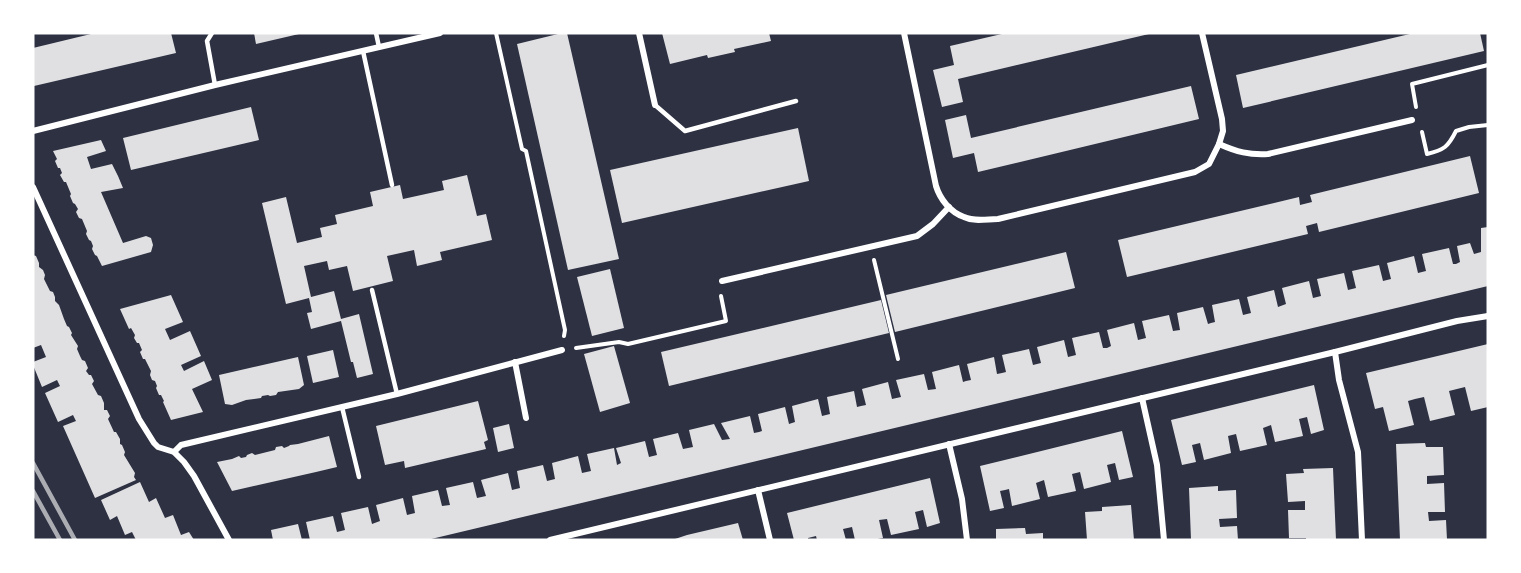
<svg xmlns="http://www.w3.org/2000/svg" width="1521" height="573" viewBox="0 0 1521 573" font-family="Mulish,sans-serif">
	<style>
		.building { fill: #e0e0e3 }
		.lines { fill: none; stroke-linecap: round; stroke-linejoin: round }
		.path { stroke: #fff; stroke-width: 4 }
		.service { stroke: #fff; stroke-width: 4.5 }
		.minor { stroke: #fff; stroke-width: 6 }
		.rail { stroke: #abadb3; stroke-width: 4.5 }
	</style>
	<rect width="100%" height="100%" fill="#2d3142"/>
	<g class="building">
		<path d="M95 33H171L176 53 34 86 33 48Z"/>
		<path d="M254 33H299V34L256 44Z"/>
		<path d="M562 33H567L619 259 568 270 517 44Z"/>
		<path d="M662 33H769L771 41 734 49 735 52 708 58 707 55 670 64Z"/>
		<path d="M1006 33H1148L1149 34 958 79 963 102 942 107 933 70 954 65 950 46Z"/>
		<path d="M1414 33H1480L1484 51 1243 108 1236 75Z"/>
		<path d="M1191 86 1199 119 978 172 974 153 953 158 945 120 966 115 971 138Z"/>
		<path d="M251 107 259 140 131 170 123 138Z"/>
		<path d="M798 128 809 181 622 223 610 170Z"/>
		<path d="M101 140 106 151 87 157 91 169 112 164 118 176 123 188 101 192 123 243 146 236 151 238 153 245 151 252 102 266 97 256 95 255 92 249 93 246 91 241 89 240 86 234 87 231 82 219 79 218 76 212 78 209 75 204 73 203 70 196 71 194 66 182H64L60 175 62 173 60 168H58L55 161 57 159 53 151Z"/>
		<path d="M1470 156 1479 193 1319 232 1317 223 1306 226 1308 234 1127 277 1118 240 1299 197 1300 205 1312 202 1310 195Z"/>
		<path d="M467 175 477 216 486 214 492 240 440 252 442 260 417 266 414 250 387 256 393 281 353 291 347 266 329 270 327 261 304 266 311 297 334 291 341 319 359 314 373 374 357 378 353 362H351L341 321 311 329 307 313 312 312 309 298 286 304 262 203 286 197 297 243 322 237 320 228 337 224 335 215 373 206 370 192 400 185 403 199 444 190 442 181Z"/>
		<path d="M1488 227V286L427 540H310L306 522 333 516 337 532 345 530 341 513 368 507 372 524 380 521 376 505 403 498 407 515 415 513 412 496 438 490 442 506 450 505 446 488 473 482 477 498 486 496 481 480 508 473 512 490 520 488 517 471 543 465 547 481 555 479 552 463 578 456 582 473 591 471 587 454 614 448 617 465 621 463 616 448 645 441 649 457 657 455 653 439 678 433 683 449 693 447 689 430 714 424 722 440 730 439 721 423 750 416 754 433 759 432 762 431 758 414 785 407 789 424 795 422 792 406 818 399 822 416 830 414 827 397 854 391 857 407 861 406 866 405 862 389 888 382 892 399 901 397 896 380 924 374 928 390 936 389 932 372 959 365 963 382 966 381 971 380 967 364 994 357 997 374 1002 373 1006 372 1002 355 1029 349 1033 365 1041 363 1037 347 1064 340 1068 357 1076 355 1072 338 1099 332 1103 348H1107L1111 346 1107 330 1134 323 1138 340 1146 338 1142 321 1169 315 1173 331 1180 330 1177 313 1203 307 1208 324 1211 323 1215 322 1212 305 1239 299 1243 315 1251 313 1247 297 1274 290 1278 307 1286 304 1282 288 1309 281 1313 298 1321 296 1317 279 1344 273 1348 290 1356 288 1352 271 1379 265 1383 281 1391 279 1387 263 1414 256 1418 273 1426 271 1422 254 1449 248 1453 264H1456L1460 262 1457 246 1470 243 1474 254 1481 252V228Z"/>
		<path d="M1066 252 1075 288 895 332 886 295Z"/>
		<path d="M33 255 36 256 39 263V267L43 270 45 275 44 279 50 291 53 292 55 297V301L59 305 64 319 67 326 69 327 72 333 71 335 78 346 77 349 80 356 82 360 85 361 88 368 86 371 89 375H91L94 381 92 384 98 395 101 396 104 403V410H107L110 416 108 419 114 432H116L120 439V444L122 445 125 452 124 455 135 473 134 477 136 480 95 498 63 426 76 421 73 415 58 422 45 393 60 386 57 380 42 387 33 365V362L46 357 41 345 33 348Z"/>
		<path d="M610 269 624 328 592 336 577 277Z"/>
		<path d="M171 295 183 322 165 329 170 340 190 331 201 356 181 365 184 371 204 361 212 380 192 389 203 412 171 420 163 402 164 401 161 395H159L156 388 157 386 155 381 152 380 150 375 151 371 145 359H143L140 352 142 350 139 343H137L134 338 135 335 131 328 129 329 120 309Z"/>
		<path d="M881 300 889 333 669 386 661 352Z"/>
		<path d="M1488 344V407L1471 411 1465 387 1449 391 1455 415 1430 421 1424 397 1415 399 1408 401 1414 425 1389 431 1383 407 1375 409 1366 373Z"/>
		<path d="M614 346 630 403 600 412 584 354Z"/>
		<path d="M333 350 339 377 313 383 307 356Z"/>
		<path d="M298 357 304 385 299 389 278 392 276 395 270 396 268 395 262 396 261 398 246 400 232 405 225 404 219 375Z"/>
		<path d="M1314 385 1324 430 1311 434 1307 417 1299 419 1303 436 1275 442 1271 425 1263 428 1267 445 1240 451 1236 434 1228 436 1231 453 1204 460 1200 443 1192 445 1196 462 1182 465 1171 420Z"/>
		<path d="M478 401 488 440 484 442 486 449 405 468 404 461 385 465 376 426Z"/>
		<path d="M509 424 514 448 498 452 493 428Z"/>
		<path d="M1122 431 1133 477 1119 480 1115 463 1107 465 1111 482 1084 489 1080 472 1072 474 1076 491 1048 497 1044 480 1036 483 1040 499 1012 506 1009 489 1005 490 1000 491 1004 508 990 511 980 466Z"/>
		<path d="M329 436 337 467 316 472 232 491 217 462 232 459 239 456 241 458 246 457 247 455 252 453 255 455 275 450 276 447 282 446 284 448 289 446 290 445 298 444Z"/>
		<path d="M1425 443 1426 447H1443L1444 475 1427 476V484L1444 483 1445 512H1428L1429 521 1446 520 1447 540H1400L1396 444Z"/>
		<path d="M1333 468 1336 540H1306V538H1289L1288 510H1305V501L1288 502 1286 474 1304 473 1303 469Z"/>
		<path d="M930 478 940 523 927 527 923 510 915 512 919 529 891 535 887 519 879 520 883 538 872 540H855L852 527 843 529 846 540H817L816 536 808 538V540H794L787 513Z"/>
		<path d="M140 482 149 502 156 498 165 518 173 515 181 535 189 532 194 540H136L132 532 125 535 117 516 110 520 101 500Z"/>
		<path d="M1218 486V491L1236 490 1237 518 1219 519 1220 527 1237 526 1238 540H1191L1189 488Z"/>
		<path d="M1131 505 1134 540H1087L1085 512 1102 511V507Z"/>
		<path d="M738 523 743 540H672L687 535Z"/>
		<path d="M298 524 302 540H273L271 530Z"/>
		<path d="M1025 528 1026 534 1043 533V540H996V529Z"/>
	</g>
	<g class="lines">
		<g class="path">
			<path d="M496 33 522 149 526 151 565 330 564 336"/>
			<path d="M1416 107 1412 84 1488 65"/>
			<path d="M1422 132 1427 154C1444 150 1448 147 1456 131L1469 127 1488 125"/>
			<path d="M874 260 898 359"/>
			<path d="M576 348 619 342 628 344 726 321 721 296"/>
		</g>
		<g class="service">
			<path d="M212 33 207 41 215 85"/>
			<path d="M376 33 379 47"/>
			<path d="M363 51 392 185"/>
			<path d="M655 105 685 131 796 101"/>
			<path d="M372 290 397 394"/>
			<path d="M342 407 359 477"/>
		</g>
		<g class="minor">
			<path d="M639 33 655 105"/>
			<path d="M904 33 936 186C940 199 950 212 964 217 974 222 987 219 998 219L1195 172 1209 164 1219 144 1223 131 1222 119 1202 33"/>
			<path d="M33 131 215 85 440 33"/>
			<path d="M1219 144C1237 152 1249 155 1268 154L1412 120"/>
			<path d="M33 187 139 419 154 443 158 447 174 452 184 462 194 476 229 540"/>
			<path d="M722 281 917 236 933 224 949 207"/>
			<path d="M1335 352 1339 380 1358 452 1362 540"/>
			<path d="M515 362 526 418"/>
			<path d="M1142 398 1157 465 1164 540"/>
			<path d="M949 444 962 499 967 540"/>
			<path d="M174 452 181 445 397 394 562 350"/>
			<path d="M758 490 770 540"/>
			<path d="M550 540 1335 352 1457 321 1488 316"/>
		</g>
		<g class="rail">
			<path d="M33 463 75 540"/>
			<path d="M33 491 60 540"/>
		</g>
	</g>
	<rect width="1521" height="573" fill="none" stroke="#ffffff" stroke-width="69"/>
</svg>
